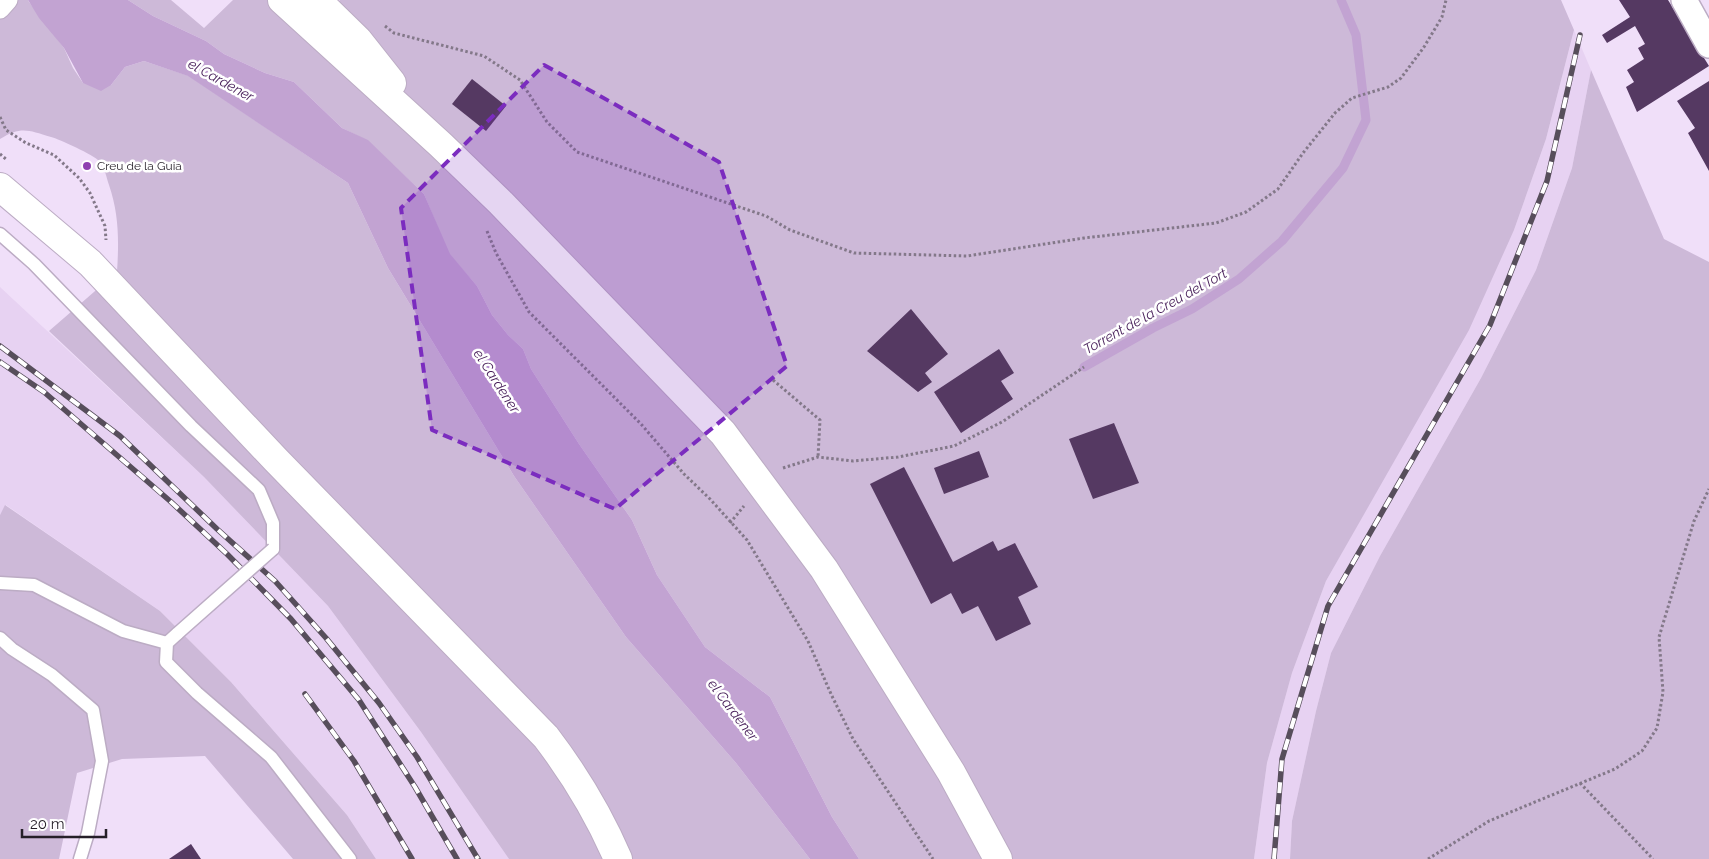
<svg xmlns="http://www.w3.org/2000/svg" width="1709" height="859" viewBox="0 0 1709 859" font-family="Raleway,sans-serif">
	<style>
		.built { fill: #e7d2f2 }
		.green { fill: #cdb9d8 }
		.water { fill: #c2a3d2 }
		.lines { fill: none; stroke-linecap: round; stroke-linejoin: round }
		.stream { stroke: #c2a3d2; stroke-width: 9 }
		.building { fill: #553962 }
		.service-casing { stroke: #bcacc4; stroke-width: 15 }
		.pedestrian-casing { stroke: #bcacc4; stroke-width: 21 }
		.minor-casing { stroke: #bcacc4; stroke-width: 28 }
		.tertiary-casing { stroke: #bcacc4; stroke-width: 30 }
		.secondary-casing { stroke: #bcacc4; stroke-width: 30 }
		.path { stroke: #837889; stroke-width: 3; stroke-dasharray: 2.5 2.5; stroke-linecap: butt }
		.service { stroke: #fff; stroke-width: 12 }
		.pedestrian { stroke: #fff; stroke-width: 19 }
		.minor { stroke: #fff; stroke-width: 25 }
		.tertiary { stroke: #fff; stroke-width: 28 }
		.secondary { stroke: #fff; stroke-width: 28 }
		.rail-casing { stroke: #574e5b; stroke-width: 5.5 }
		.rail { stroke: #fff; stroke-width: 4; stroke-dasharray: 11; stroke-linecap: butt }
		.service-bridge-casing { stroke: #bcacc4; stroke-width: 15; stroke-linecap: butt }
		.service-bridge { stroke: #fff; stroke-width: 12 }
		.marked { fill: #7b2cbf; fill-opacity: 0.2; stroke: #7b2cbf; stroke-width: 4; stroke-dasharray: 10 6; stroke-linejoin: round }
		.poi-dot { fill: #8f41b1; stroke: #fff; stroke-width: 2 }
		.labels { text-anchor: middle; stroke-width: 5; stroke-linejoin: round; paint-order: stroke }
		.poi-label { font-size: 12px; fill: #251f28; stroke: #fff; text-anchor: start }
		.water-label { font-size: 14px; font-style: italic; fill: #49215b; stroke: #fff }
	</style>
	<rect width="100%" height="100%" fill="#f0dff9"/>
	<g class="built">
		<path d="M1574 30 1591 70 1572 168 1536 270 1481 378 1380 556 1331 653 1316 711 1292 821 1290 859H1254L1267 763 1292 673 1326 581 1392 463 1514 230 1546 139Z"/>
		<path d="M0 287 204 477 328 606 421 732 509 859H376L347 815 231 682 160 611 6 505 0 515Z"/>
	</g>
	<g class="green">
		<path d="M0 0H28L29 2 64 48 73 68 83 83 111 85 125 67 144 61 189 76 348 183 388 268 514 476 626 637 736 763 810 859H509L421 732 328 606 204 477 49 331 117 272C119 241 119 214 109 185 106 176 105 168 99 161 94 155 59 139 51 137 28 130 21 126 0 139Z"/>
		<path d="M128 0H171L204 28 233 0H327L334 6 340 0H1561L1574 30 1546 139 1514 230 1469 330 1326 581 1292 673 1267 763 1254 859H859L832 817 770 697 705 647 657 575 632 520 579 444 531 369 523 349 508 335 492 315 477 286 449 254 424 194 368 141 342 128 294 82 265 73 224 54 206 41 153 16Z"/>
		<path d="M1591 70 1664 239 1709 262V859H1290L1292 821 1316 711 1331 653 1380 556 1481 378 1536 270 1572 168Z"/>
		<path d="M5 505 160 611 231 682 347 815 376 859H293L205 756 122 759 77 773 59 859H0V515Z"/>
	</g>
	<path class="water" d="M28 0H128L153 16 206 41 224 54 265 73 294 82 342 128 368 140 424 194 450 254 477 286 492 315 508 335 523 349 531 369 579 444 632 520 657 575 705 647 770 697 832 817 859 859H810L736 763 626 637 514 476 388 268 348 183 188 76 144 61 125 67 111 85 101 91 83 83 64 48 39 18Z"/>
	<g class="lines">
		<path class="stream" d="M1084 367 1153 328 1192 309 1239 279 1282 241 1343 168 1366 120 1356 35 1341 0"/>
	</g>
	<g class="building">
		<path d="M1619 0H1668L1709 66 1637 112 1626 87 1634 82 1627 70 1644 59 1638 48 1645 44 1635 26 1607 43 1602 35 1630 17Z"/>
		<path d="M472 79 506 106 486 131 452 104Z"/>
		<path d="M1709 81V171L1688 133 1695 128 1677 101Z"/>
		<path d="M911 309 948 354 925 373 932 382 918 392 867 351Z"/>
		<path d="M999 349 1014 373 1001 381 1013 399 961 433 934 392Z"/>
		<path d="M1114 423 1139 483 1093 499 1069 439Z"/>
		<path d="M979 451 989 477 944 494 934 468Z"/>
		<path d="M904 467 953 562 993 541 998 551 1015 543 1038 587 1018 597 1031 624 996 641 978 606 962 614 951 593 931 604 870 484Z"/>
		<path d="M191 844 201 859H169Z"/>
	</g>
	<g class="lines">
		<g class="service-casing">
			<g id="service">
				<path d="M0 234 34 264 191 426 259 490 273 523V549"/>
				<path d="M0 583 34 585 123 631 167 643"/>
				<path d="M178 633 167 643 166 662 197 693 271 757 350 859"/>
				<path d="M0 638 12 649 52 675 93 710 102 761 88 833 80 859"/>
			</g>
		</g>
		<g class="pedestrian-casing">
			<path id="pedestrian" d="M0 9 8 0"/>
		</g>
		<g class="minor-casing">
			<path id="minor" d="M1684 0 1709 45"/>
		</g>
		<g class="tertiary-casing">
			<path id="tertiary" d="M0 187 90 263 276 460 546 737C575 775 599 815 618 859"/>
		</g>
		<g class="secondary-casing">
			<g id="secondary">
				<path d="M282 0 441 145 501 203 723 433 824 569 951 772 998 859"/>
				<path d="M317 0 358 40 392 83"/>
			</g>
		</g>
		<g class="path">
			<path d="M385 26 394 33 484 56 520 80 547 122 577 152 766 216 790 230 854 253 967 256 1084 238 1216 223 1246 212 1278 189 1303 153 1335 113 1352 98 1388 87 1401 78 1424 47 1442 17 1446 0"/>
			<path d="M0 117 6 130 26 143 54 155 79 178 90 193 105 226 106 240"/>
			<path d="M0 154 7 160"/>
			<path d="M487 231 496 253 529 312 641 424 684 474 710 499 747 540 808 641 831 694 853 739 933 859"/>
			<path d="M773 380 820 420 818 457"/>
			<path d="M783 468 818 457 853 461 898 457 954 446 1002 422 1084 367"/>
			<path d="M730 523 744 506"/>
			<path d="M1580 783 1653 859"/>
			<path d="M1428 859 1489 821 1615 769 1642 751 1657 728 1663 692 1659 637 1694 521 1709 489"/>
		</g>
		<use href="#service" class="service"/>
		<use href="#pedestrian" class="pedestrian"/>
		<use href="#minor" class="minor"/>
		<use href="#tertiary" class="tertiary"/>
		<use href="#secondary" class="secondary"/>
		<g class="rail-casing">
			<g id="rail">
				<path d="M0 346 120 436 217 529 275 581 326 638 379 703 417 757 478 859"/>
				<path d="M0 362 44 392 170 501 227 554 291 619 359 700 415 787 457 859"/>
				<path d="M305 694 354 761 412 859"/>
				<path d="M1274 859 1282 759 1328 606 1490 325 1547 181 1580 35"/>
			</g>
		</g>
		<use href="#rail" class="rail"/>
		<g class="service-bridge-casing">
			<path id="service-bridge" d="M178 633 273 549"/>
		</g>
		<use href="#service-bridge" class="service-bridge"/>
	</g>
	<path class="marked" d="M544 65 719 162 787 366 615 509 432 430 401 208Z"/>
	<circle class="poi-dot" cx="87" cy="166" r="5"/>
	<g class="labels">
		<g class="poi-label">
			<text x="97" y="170">Creu de la Guia</text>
		</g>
		<g class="water-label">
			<text transform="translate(221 80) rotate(29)" y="5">el Cardener</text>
			<text transform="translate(1155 311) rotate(-29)" y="5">Torrent de la Creu del Tort</text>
			<text transform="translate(497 381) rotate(57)" y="5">el Cardener</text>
			<text transform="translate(733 710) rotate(53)" y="5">el Cardener</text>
		</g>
	</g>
	<path d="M22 829v8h84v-8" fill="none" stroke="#251f28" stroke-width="2.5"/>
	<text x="30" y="829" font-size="15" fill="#251f28" stroke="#ffffff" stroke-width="4" paint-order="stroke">20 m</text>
</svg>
